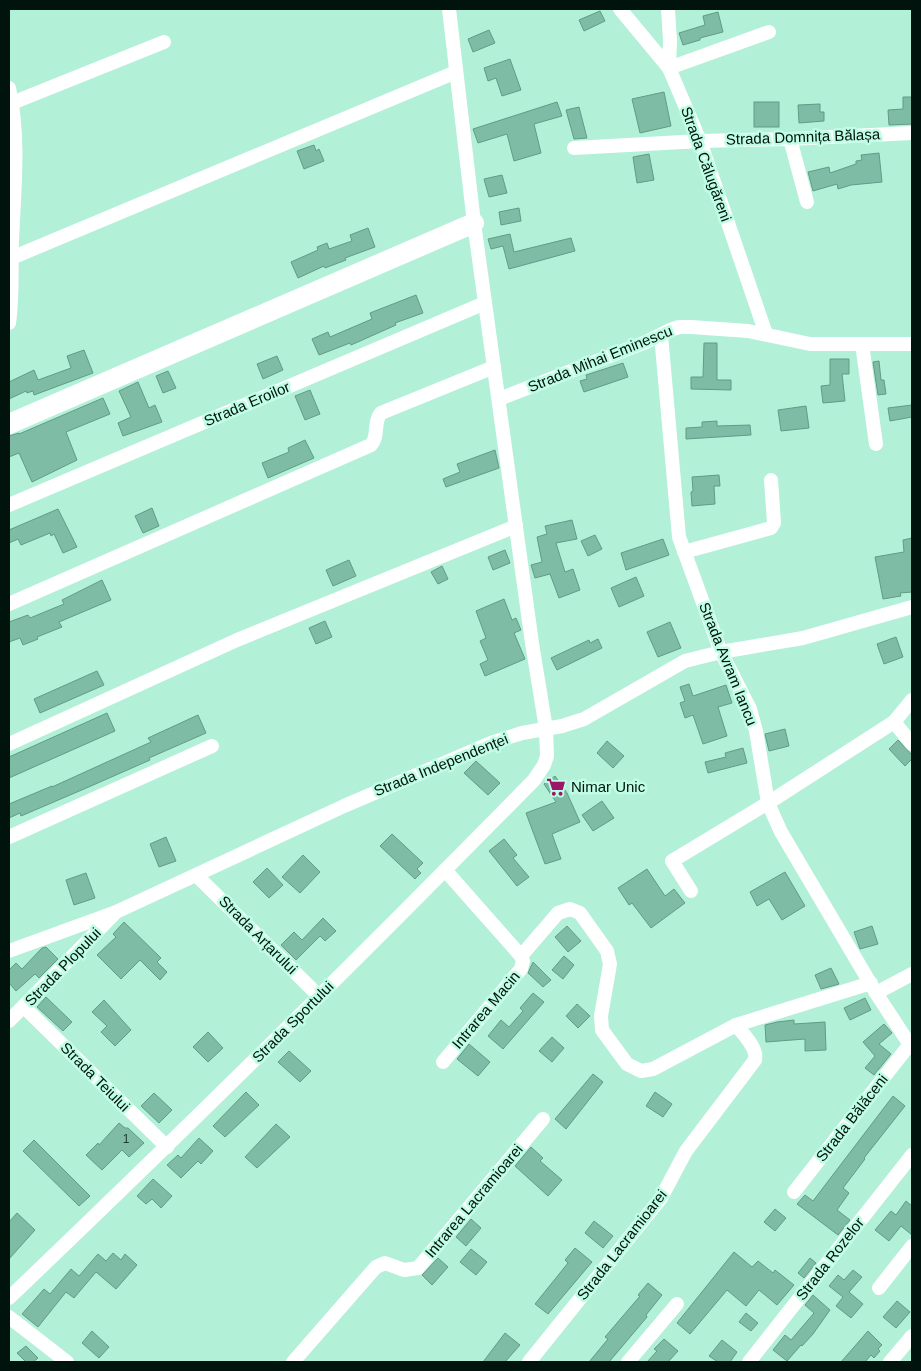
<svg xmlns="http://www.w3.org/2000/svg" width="921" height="1371" viewBox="0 0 921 1371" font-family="Helvetica,sans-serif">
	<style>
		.building { fill: #7fbca5; stroke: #609c87 }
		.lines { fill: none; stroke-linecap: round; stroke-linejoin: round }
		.street { stroke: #fff; stroke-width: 14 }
		.secondary { stroke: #fff; stroke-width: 20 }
		.labels { text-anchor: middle; stroke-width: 5; stroke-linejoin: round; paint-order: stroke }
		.number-label { font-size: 12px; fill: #203d32 }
		.street-label { font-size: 15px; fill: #00130c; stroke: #bffee5 }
		.poi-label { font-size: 15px; fill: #00130c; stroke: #bffee5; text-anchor: start }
	</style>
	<rect width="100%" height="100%" fill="#b2f0d8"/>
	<g class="building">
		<path d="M600 11 605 21 584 31 579 20Z"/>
		<path d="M718 12 723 32 700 38V40L683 45 679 33 705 25 703 16Z"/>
		<path d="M489 30 495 43 473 52 468 39Z"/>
		<path d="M510 59 521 90 502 96 496 78 488 81 484 68Z"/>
		<path d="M664 92 671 126 640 133 632 99Z"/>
		<path d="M903 97H912V124L889 125 888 110 903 109Z"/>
		<path d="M557 102 562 116 534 124 541 153 514 161 507 134 478 143 473 129Z"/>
		<rect x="754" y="102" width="25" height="25"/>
		<path d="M820 104V112H824V121L799 123 798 105Z"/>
		<path d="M579 107 587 138 574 139 566 110Z"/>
		<path d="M314 145 316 151 319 149 324 161 304 169 297 151Z"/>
		<path d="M879 153 882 182 851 185 838 189 837 184 813 191 808 172 829 167 830 173 856 164V161L862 160 861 155Z"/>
		<path d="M649 154 654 180 637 183 633 157Z"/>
		<path d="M502 175 507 193 489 197 484 179Z"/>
		<path d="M519 208 521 221 501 225 499 212Z"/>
		<path d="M368 228 375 247 345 258 346 260 325 268 324 266 298 278 291 262 318 250 317 247 327 243 329 249 352 241 350 235Z"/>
		<path d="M510 234 514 252 571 238 575 251 509 269 503 246 491 249 488 239Z"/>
		<path d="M416 295 423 313 395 323 396 325 351 345 350 343 319 355 312 339 328 332 330 337 372 319 370 313Z"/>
		<path d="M704 343H717V380H731V390L691 389V377H703Z"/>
		<path d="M84 350 93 373 34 395 33 391 27 393 26 391 9 399V382L34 370 38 380 71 368 67 356Z"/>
		<path d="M277 356 283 370 263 379 257 364Z"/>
		<path d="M830 359H849V374H842L845 401 823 403 821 386 830 385Z"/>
		<path d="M879 361 881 380H884L886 394 878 395 873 362Z"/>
		<path d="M623 363 628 377 584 392 580 381 587 379 586 375Z"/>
		<path d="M168 371 176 388 163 393 156 376Z"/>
		<path d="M138 382 149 408 155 405 162 422 123 436 118 423 131 417 119 391Z"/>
		<path d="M310 390 320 414 305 420 295 396Z"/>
		<path d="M103 398 110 414 66 432 77 460 32 482 19 453 9 457V436L19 433V434Z"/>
		<path d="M912 405V417L890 421 888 408Z"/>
		<path d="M806 406 809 428 781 431 778 410Z"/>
		<path d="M717 421V426L750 425 751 435 686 439V428L702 427V422Z"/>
		<path d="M305 440 314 458 268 478 262 463 289 452 288 448Z"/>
		<path d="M495 450 499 468 446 487 443 479 460 472 457 464Z"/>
		<path d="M719 475 720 486H714L715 504 692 506 691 492 693 491 692 477Z"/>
		<path d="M152 508 159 526 143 533 135 516Z"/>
		<path d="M58 509 77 547 63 553 54 534 51 536 50 533 21 545 18 539 9 543V530Z"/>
		<path d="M572 520 577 539 556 543 565 572 573 569 580 590 559 598 550 574 535 578 531 565 542 562 537 537 547 534 545 526Z"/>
		<path d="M595 535 602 549 588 556 581 541Z"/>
		<path d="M912 538V592L900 593 901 596 883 599 875 557 904 552 903 540Z"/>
		<path d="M663 539 669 555 626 570 621 553Z"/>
		<path d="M505 550 510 563 493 570 488 557Z"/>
		<path d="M349 560 356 576 333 586 326 570Z"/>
		<path d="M442 566 448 579 438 584 431 572Z"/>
		<path d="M636 577 644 596 619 607 611 588Z"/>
		<path d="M102 580 111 600 59 622 62 627 37 637 38 639 23 645 20 638 9 642V622L28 615 30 618 64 604 62 600Z"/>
		<path d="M504 599 512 620 516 618 521 630 514 633 525 659 485 676 480 664 488 660 480 641 486 638 476 611Z"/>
		<path d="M325 621 332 637 316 644 309 628Z"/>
		<path d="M670 622 681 648 658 657 647 632Z"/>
		<path d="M896 637 903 657 884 664 877 644Z"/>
		<path d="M598 639 602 648 557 670 551 658 589 640 590 643Z"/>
		<path d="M97 671 104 685 40 713 34 699Z"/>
		<path d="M689 684 693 696 726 685 732 703 718 707 727 736 703 744 693 715 685 718 680 703 685 701 680 687Z"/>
		<path d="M107 713 115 731 9 778V757Z"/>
		<path d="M198 715 206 733 149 758 150 760 91 786 21 816 20 813 9 818V804L52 786V787L151 742 148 738Z"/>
		<path d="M785 729 789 746 769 751 765 734Z"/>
		<path d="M898 740 912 755V759L905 766 889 749Z"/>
		<path d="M607 741 624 756 613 768 597 753Z"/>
		<path d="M743 748 747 763 708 773 705 762 726 757 725 753Z"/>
		<path d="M476 761 500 783 488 795 464 773Z"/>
		<path d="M555 776 567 793 580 822 552 834 561 859 545 864 526 813 556 802 544 784Z"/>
		<path d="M602 801 614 818 593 831 582 815Z"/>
		<path d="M392 834 423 863 417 869 421 873 415 879 380 846Z"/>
		<path d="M166 837 176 861 159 867 150 844Z"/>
		<path d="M504 839 517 855 513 858 529 877 517 886 489 851Z"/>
		<path d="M303 855 320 872 300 893 282 877Z"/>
		<path d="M267 868 283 885 269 898 253 882Z"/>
		<path d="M647 869 665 896 674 889 685 903 651 928 632 903 629 905 618 888Z"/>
		<path d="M785 872 805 906 782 920 769 899 757 906 750 892Z"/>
		<path d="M86 873 95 898 74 905 66 880Z"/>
		<path d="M323 918 336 931 325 941 320 936 296 960 281 945 294 932 302 940Z"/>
		<path d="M124 922 161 958 157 962 167 972 160 980 140 960 121 979 97 955 116 937 113 934Z"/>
		<path d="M567 926 581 941 568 952 555 937Z"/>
		<path d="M872 926 878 944 860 949 854 932Z"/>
		<path d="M46 947 58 959 39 978 35 974 16 991 9 983V970L16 963 22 969 42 948Z"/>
		<path d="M564 956 574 965 563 979 552 970Z"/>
		<path d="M533 962 551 980 543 987 528 973Z"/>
		<path d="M831 968 839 984 821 989 815 975Z"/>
		<path d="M533 993 544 1002 503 1049 488 1036 501 1020 509 1027 523 1011 520 1008Z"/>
		<path d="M46 997 72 1022 63 1031 37 1007Z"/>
		<path d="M865 998 871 1010 850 1020 844 1008Z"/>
		<path d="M104 1000 131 1030 115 1046 101 1032 107 1026 92 1012Z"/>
		<path d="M577 1004 590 1016 578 1028 566 1016Z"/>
		<path d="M794 1020V1024L825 1022 826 1050 805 1051V1039L766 1042 765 1025 777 1022Z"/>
		<path d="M884 1024 892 1033 879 1044 891 1054 874 1075 865 1068 875 1056 863 1042Z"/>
		<path d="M208 1032 223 1048 208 1062 193 1047Z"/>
		<path d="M552 1037 564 1048 552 1062 539 1051Z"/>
		<path d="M469 1044 490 1062 478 1076 457 1059Z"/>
		<path d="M289 1051 311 1071 300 1082 278 1062Z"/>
		<path d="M593 1074 603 1082 566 1129 555 1119Z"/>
		<path d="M246 1092 259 1105 225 1137 213 1126Z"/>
		<path d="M655 1092 672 1104 663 1117 646 1106Z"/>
		<path d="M154 1093 172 1110 159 1123 141 1106Z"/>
		<path d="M893 1096 905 1106 864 1158 865 1159 843 1188 849 1193 837 1210 850 1220 838 1235 797 1204 805 1195 813 1201Z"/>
		<path d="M119 1123 125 1128H128L144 1143 129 1157 122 1150 102 1170 86 1155 98 1143 99 1145Z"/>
		<path d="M276 1124 290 1137 257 1168 245 1157Z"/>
		<path d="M199 1138 213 1151 201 1164 198 1161 181 1178 167 1165 178 1155 181 1158Z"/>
		<path d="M34 1140 90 1196 79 1206 23 1151Z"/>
		<path d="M531 1147 543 1158 540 1161 562 1180 548 1196 515 1166Z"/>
		<path d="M153 1179 172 1196 161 1208 152 1199 146 1204 137 1196Z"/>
		<path d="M906 1201 912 1206V1235L901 1226 889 1241 875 1230 891 1211 896 1215Z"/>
		<path d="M775 1209 786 1218 775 1231 764 1222Z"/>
		<path d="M17 1213 35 1230 9 1259V1222Z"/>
		<path d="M471 1219 481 1228 466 1246 456 1237Z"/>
		<path d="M594 1221 613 1236 603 1248 585 1233Z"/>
		<path d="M575 1248 592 1262 548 1314 535 1304 568 1263 565 1260Z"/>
		<path d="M471 1249 487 1262 476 1275 460 1262Z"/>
		<path d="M734 1252 752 1267 758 1261 773 1273 775 1270 794 1285 777 1305 759 1290 746 1306 727 1290 690 1334 677 1323Z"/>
		<path d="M113 1253 121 1260 125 1254 137 1265 116 1289 96 1272 74 1298 66 1292 38 1327 22 1314 44 1289 50 1294 71 1269 79 1276 98 1254 106 1261Z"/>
		<path d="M438 1258 448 1267 432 1285 422 1275Z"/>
		<path d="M810 1258 816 1263 804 1278 798 1273Z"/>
		<path d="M853 1270 862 1277 849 1292 863 1304 851 1318 836 1306 843 1297 829 1286 838 1275 844 1280Z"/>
		<path d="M648 1283 662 1295 646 1315 647 1317 609 1362H589L608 1339 605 1337 640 1296 638 1295Z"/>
		<path d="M813 1295 830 1310 813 1334 802 1346 801 1345 787 1361 773 1350 785 1335 791 1340 814 1313 805 1305Z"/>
		<path d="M897 1301 910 1312 896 1328 883 1317Z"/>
		<path d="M746 1313 758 1323 751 1331 739 1322Z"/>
		<path d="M92 1331 109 1347 99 1358 82 1343Z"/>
		<path d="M868 1331 882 1345 878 1349 880 1351 874 1358 871 1355 865 1362H841Z"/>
		<path d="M505 1333 520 1345 505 1362H483Z"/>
		<path d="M664 1339 678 1351 668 1362H647L657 1351 654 1349Z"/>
		<path d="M722 1340 737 1352 730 1362H718L709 1356Z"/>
		<path d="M26 1346 38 1358 33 1362H26L17 1353Z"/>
	</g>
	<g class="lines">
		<g class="street">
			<path d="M620 9 669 68 700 141 766 334"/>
			<path d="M668 9 670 41 669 68 769 32"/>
			<path d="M9 88C20 139 14 190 12 242 11 269 13 296 9 323"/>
			<path d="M12 103 164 42"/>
			<path d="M790 139 807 202"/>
			<path d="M574 148 700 141 790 139 912 133"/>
			<path d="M9 259 456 72"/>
			<path d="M661 335 679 537 721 652 750 709 756 731 768 803 781 832 876 993 912 1048"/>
			<path d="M862 344 876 444"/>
			<path d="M499 399 646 342 670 330 679 327H691L748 331 810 344H912"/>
			<path d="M9 505 485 303"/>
			<path d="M684 552 771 528 774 523 771 480"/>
			<path d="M9 604 371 445C379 437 373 422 381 413L494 367"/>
			<path d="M894 722 912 744"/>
			<path d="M9 744 237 640 516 526"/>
			<path d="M9 837 212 746"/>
			<path d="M445 870 521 956 558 913 570 909 580 913 607 951 610 964 601 1016 602 1030 627 1064 641 1071 653 1069 736 1025 871 983"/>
			<path d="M196 875 319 996"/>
			<path d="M691 891 672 861 768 803 894 722 912 700"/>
			<path d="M9 951 116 912 344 806 491 743 522 733 562 726 584 719 685 661 721 652 803 638 912 607"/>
			<path d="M876 993 912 974"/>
			<path d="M24 1007 167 1147"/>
			<path d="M9 1021 114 914"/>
			<path d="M443 1062 521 969 523 961 521 956"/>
			<path d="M794 1192 910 1044"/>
			<path d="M879 1288 912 1246"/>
			<path d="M9 1298C187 1128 361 956 534 780L544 765 547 756 546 729 532 643 474 223 449 9"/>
			<path d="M9 1317 67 1362"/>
			<path d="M293 1362 376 1267 385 1263 404 1270 418 1268 543 1119"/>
			<path d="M529 1362 661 1198 686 1151 755 1060C758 1048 743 1034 736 1025"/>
			<path d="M628 1362 677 1304"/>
			<path d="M749 1362 912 1155"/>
			<path d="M890 1362 912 1336"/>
		</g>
		<path class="secondary" d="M9 424 474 223"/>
	</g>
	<defs>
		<g id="supermarket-bare" transform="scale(1.5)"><path d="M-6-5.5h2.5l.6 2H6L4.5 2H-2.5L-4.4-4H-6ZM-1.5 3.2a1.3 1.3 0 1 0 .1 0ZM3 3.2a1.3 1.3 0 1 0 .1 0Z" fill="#9b1669" stroke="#bffee5" stroke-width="2.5" paint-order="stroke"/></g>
	</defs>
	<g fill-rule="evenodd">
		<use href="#supermarket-bare" x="556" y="787"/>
	</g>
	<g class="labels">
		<g class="number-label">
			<text x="126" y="1143">1</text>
		</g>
		<g class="street-label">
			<text transform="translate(803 137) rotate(-2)" y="5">Strada Domnița Bălașa</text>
			<text transform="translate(706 164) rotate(70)" y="5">Strada Călugăreni</text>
			<text transform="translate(600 359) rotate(-22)" y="5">Strada Mihai Eminescu</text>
			<text transform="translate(247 404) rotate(-23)" y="5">Strada Eroilor</text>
			<text transform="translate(728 664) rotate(68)" y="5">Strada Avram Iancu</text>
			<text transform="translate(441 765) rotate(-22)" y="5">Strada Independenței</text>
			<text transform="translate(258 935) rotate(45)" y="5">Strada Arțarului</text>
			<text transform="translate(63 967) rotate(-46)" y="5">Strada Plopului</text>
			<text transform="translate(486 1010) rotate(-50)" y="5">Intrarea Macin</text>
			<text transform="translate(293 1022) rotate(-45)" y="5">Strada Sportului</text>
			<text transform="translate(95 1077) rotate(45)" y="5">Strada Teiului</text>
			<text transform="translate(852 1118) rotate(-52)" y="5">Strada Bălăceni</text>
			<text transform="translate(474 1201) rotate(-50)" y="5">Intrarea Lacramioarei</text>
			<text transform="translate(622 1245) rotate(-52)" y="5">Strada Lacramioarei</text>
			<text transform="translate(830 1259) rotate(-52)" y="5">Strada Rozelor</text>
		</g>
		<g class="poi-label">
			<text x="571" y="792">Nimar Unic</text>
		</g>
	</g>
	<rect width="921" height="1371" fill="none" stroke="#00130c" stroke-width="20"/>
</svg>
